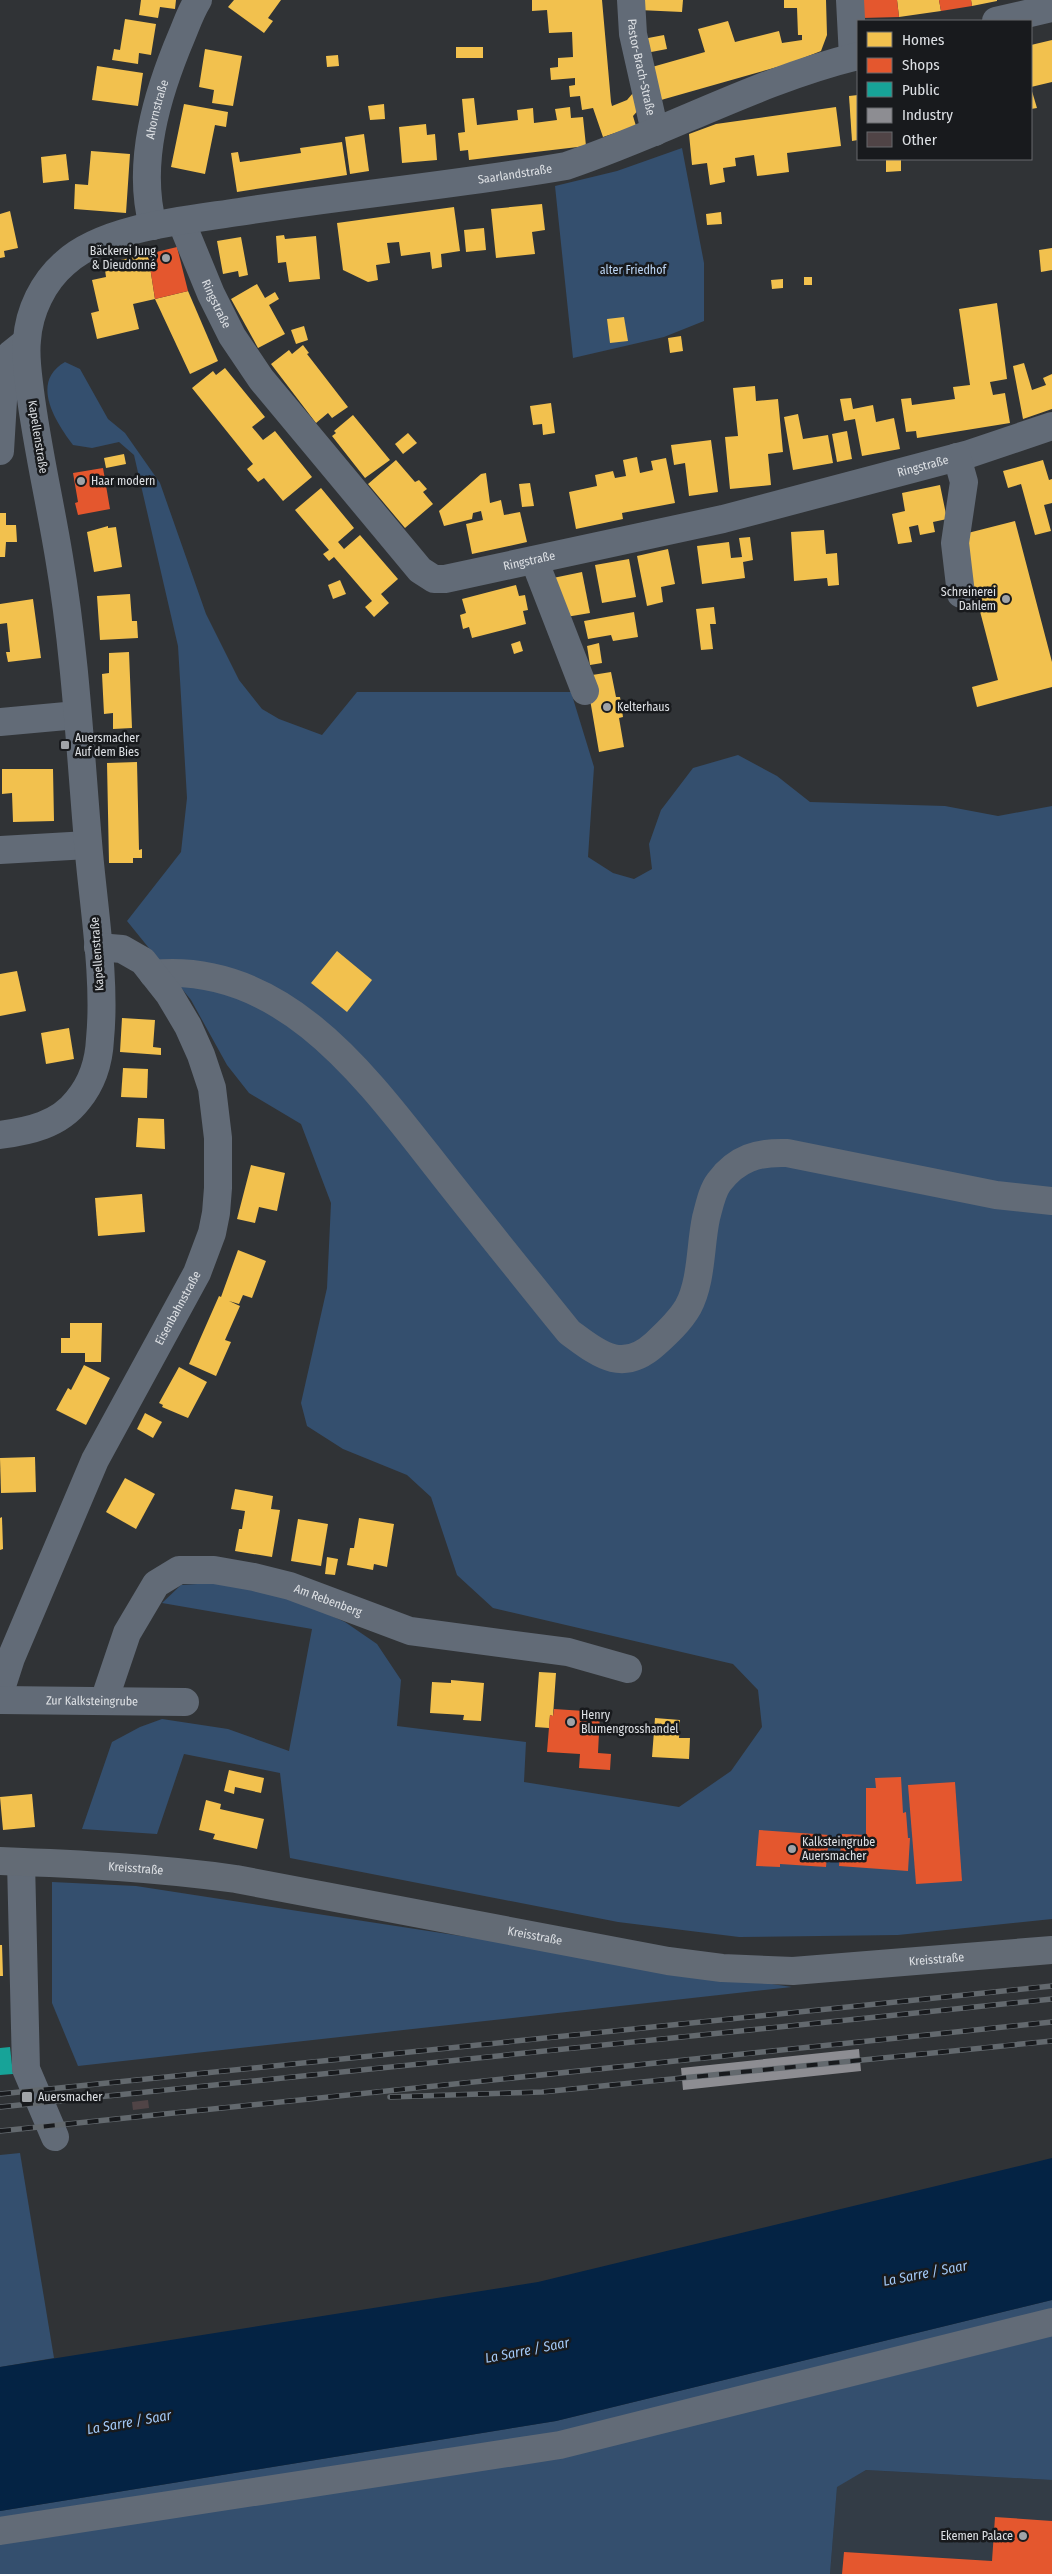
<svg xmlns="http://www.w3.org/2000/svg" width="1052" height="2574" viewBox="0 0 1052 2574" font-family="'Fira Sans Condensed',sans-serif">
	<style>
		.built { fill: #333c46 }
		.green { fill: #344f6e }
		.water { fill: #042344 }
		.homes { fill: #f2c14e }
		.shops { fill: #e4572e }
		.public { fill: #17a398 }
		.industry { fill: #8d8d92 }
		.building { fill: #504446 }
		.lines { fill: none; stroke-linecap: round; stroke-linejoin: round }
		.minor { stroke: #626b77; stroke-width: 28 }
		.major { stroke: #636b75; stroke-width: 28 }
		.rail-casing { stroke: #63696e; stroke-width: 5.5 }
		.rail { stroke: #181a1d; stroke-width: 4; stroke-dasharray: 11; stroke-linecap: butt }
		.poi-dot { fill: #a0a3a7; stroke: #181a1d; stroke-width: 2 }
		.labels { text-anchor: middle; stroke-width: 5; stroke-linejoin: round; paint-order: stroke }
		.street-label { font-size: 12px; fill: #dde0e4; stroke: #181a1d }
		.poi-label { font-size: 12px; fill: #dde0e4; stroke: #181a1d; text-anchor: start }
		.park-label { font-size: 12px; fill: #bcd5f4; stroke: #181a1d }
		.water-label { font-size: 14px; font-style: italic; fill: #a2c8f6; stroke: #181a1d }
	</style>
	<rect width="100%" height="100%" fill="#303336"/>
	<path class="built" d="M866 2470 1052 2480V2574H830L837 2486Z"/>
	<g class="green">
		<path d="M682 148 704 263V321L664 337 573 358 555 186 617 171Z"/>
		<path d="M65 362 80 369 108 419 125 433 160 483 206 614 239 680 262 709 279 719 322 735 357 692H571L594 767 588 857 613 873 634 879 652 869 649 844 661 810 693 768 738 755 777 776 810 802 945 806 998 816 1052 806V1919L898 1935 739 1937 618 1922 290 1858 280 1773 184 1754 157 1834 82 1829 112 1742 140 1727 162 1719 228 1729 289 1751 312 1629 162 1603 181 1585 213 1583 290 1597 345 1622 377 1644 401 1680 397 1726 526 1742 524 1782 679 1807 731 1771 762 1727 758 1690 733 1664 493 1608 457 1575 431 1497 407 1475 343 1449 307 1426 301 1403 327 1288 331 1203 301 1124 249 1093 227 1065 191 1000 127 921 181 852 187 798 178 646 134 455 119 442 92 448 73 445C55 421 30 382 65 362Z"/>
		<path d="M52 1882 136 1886 792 1987 78 2066 52 2003Z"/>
		<path d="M20 2153 54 2358 0 2367V2155Z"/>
		<path d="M1052 2300V2480L866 2470 837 2487 830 2574H0V2511L556 2421Z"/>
	</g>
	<path class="water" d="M1052 2158V2300L556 2421 0 2511V2367L538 2282Z"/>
	<g class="homes">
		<path d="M141 0H176L175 9 160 7 158 18 139 15Z"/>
		<path d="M234 0H281L268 18 273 21 264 33 228 7Z"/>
		<path d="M532 0H602L611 102 612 106 627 100 633 93 642 106 633 116 636 126 603 137 593 108 582 110 580 96 570 97 569 86 575 85V78L551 80 550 68 558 67V58L573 57 572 32 549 33 547 10 532 11Z"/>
		<path d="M639 0H683L682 12 639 10Z"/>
		<path d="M784 0H826L827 35 821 51 788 64 661 100 652 67 705 52 698 29 728 21 735 42 779 31 782 43 802 40V35H798L797 8H784Z"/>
		<path d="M897 0H939L941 11 899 17Z"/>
		<path d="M971 0H997V1L972 6Z"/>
		<path d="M125 19 156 24 151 55 139 53 138 64 112 60 114 49 120 50Z"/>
		<path d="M664 35 667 49 646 53 643 39Z"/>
		<path d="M1052 40V82L1031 87V45Z"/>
		<rect x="456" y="47" width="27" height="11"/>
		<path d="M205 49 242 56 233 106 212 103 214 90 199 87Z"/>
		<path d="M338 55 339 66 327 67 326 56Z"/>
		<path d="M97 66 143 73 138 106 92 100Z"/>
		<path d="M1031 88 1037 108 1031 109Z"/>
		<path d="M858 95V140L852 141 849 96Z"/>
		<path d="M474 98 477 125 518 120 517 110 533 108 534 123 557 120 555 109 570 107 571 118 583 117 586 146 469 160 468 150 460 151 458 133 465 132 462 99Z"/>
		<path d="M184 104 228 112 226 127 215 125 205 174 171 167Z"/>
		<path d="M384 104 385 119 370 120 368 106Z"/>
		<path d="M836 107 841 146 787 153 789 172 757 176 754 155 735 158 736 166 723 168 725 182 710 185 707 163 692 165 689 134 716 124Z"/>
		<path d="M426 124 427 135 435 134 437 160 402 163 399 127Z"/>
		<path d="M364 134 369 171 350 174 345 137Z"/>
		<path d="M342 142 347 175 237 192 231 153 238 152 240 162 301 153 300 148Z"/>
		<path d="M91 151 130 154 126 213 74 209 75 184 88 185Z"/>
		<path d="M66 154 69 180 43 183 41 157Z"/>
		<path d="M886 159H901V171L886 172Z"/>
		<path d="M542 204 545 230 532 232 535 254 496 258 491 209Z"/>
		<path d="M454 207 460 251 441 254 442 267 432 269 430 252 401 256 399 242 387 243 390 263 376 265 378 280 368 282 343 270 337 223Z"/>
		<path d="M10 211 18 248 4 251 5 257 0 258V214Z"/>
		<path d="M721 212 722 224 707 225 706 214Z"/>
		<path d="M484 228 486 250 466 252 464 230Z"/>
		<path d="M284 235 285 239 316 236 320 279 289 282 286 262 278 263 276 236Z"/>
		<path d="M241 237 248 275 239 277 238 271 223 274 217 241Z"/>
		<path d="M1052 248V270L1041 272 1039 250Z"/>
		<path d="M148 254 155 299 133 304 139 329 97 339 91 313 99 311 92 280 106 277 105 270 117 267 116 261Z"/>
		<rect x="804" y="277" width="8" height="8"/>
		<path d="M783 279V288L772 289 771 280Z"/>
		<path d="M257 284 265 298 275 292 279 299 269 305 285 334 258 348 231 299Z"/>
		<path d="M188 291 218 361 190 374 155 299Z"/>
		<path d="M997 303 1007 379 990 382 993 395 1005 393 1010 423 917 438 916 431 906 432 901 399 911 398 912 405 955 399 953 387 970 385 959 309Z"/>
		<path d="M624 317 628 341 610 343 607 319Z"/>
		<path d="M304 326 308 340 296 344 291 330Z"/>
		<path d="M681 336 683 351 670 353 668 338Z"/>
		<path d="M303 345 309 353 307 354 348 407 332 418 328 413 316 423 271 364 289 350 292 354Z"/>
		<path d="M1024 363 1032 390 1046 385 1043 378 1052 374V409L1023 419 1013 366Z"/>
		<path d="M225 368 265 417 252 427 263 440 275 431 312 477 283 501 264 478 258 482 247 469 253 464 192 388 213 371 216 375Z"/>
		<path d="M755 386 756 401 778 399 783 452 768 454 771 485 730 489 725 437 738 436 733 388Z"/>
		<path d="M851 398 853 409 873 405 876 422 894 418 900 449 862 456 855 419 844 421 840 399Z"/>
		<path d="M551 403 555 433 543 435 542 424 533 425 530 406Z"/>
		<path d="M798 414 803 439 828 435 833 463 793 470 784 417Z"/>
		<path d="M353 415 390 460 365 478 332 436 336 433 334 431Z"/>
		<path d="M847 431 852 459 837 462 832 434Z"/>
		<path d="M408 433 417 443 403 454 395 444Z"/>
		<path d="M711 440 718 492 689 496 685 463 674 465 671 445Z"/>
		<path d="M124 454 126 464 106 468 104 458Z"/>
		<path d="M637 457 640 473 653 470 651 461 666 458 675 503 622 513 623 519 576 529 569 492 597 486 595 475 613 471 615 478 626 476 623 460Z"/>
		<path d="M396 460 415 482 419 480 427 489 423 492 433 504 405 528 368 484Z"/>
		<path d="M1043 460 1049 480 1052 479V503L1044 505 1051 531 1035 535 1021 484 1008 488 1003 471Z"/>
		<path d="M486 473 490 503 501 500 504 515 520 512 527 542 472 554 466 524 483 520 481 511 473 513 472 519 444 526 439 511 481 474Z"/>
		<path d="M530 483 534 506 522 507 519 484Z"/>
		<path d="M940 485 947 519 933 522 935 532 920 535 918 525 909 527 912 542 898 544 892 514 905 511 902 493Z"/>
		<path d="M321 488 354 528 338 542 344 549 360 535 398 579 381 594 389 603 374 617 365 607 372 601 334 557 329 561 323 554 329 550 295 510Z"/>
		<path d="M0 513H6V525H16L17 542H6L5 557H0Z"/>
		<path d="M1015 521 1052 662V687L977 707 972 687 998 680 960 535Z"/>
		<path d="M108 526V528L116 527 122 567 94 572 87 532Z"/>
		<path d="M824 530 826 554 837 553 839 585 828 586 827 578 794 581 791 532Z"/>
		<path d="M750 537 753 560 743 562 745 578 702 584 697 546 729 542 731 558 742 557 739 538Z"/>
		<path d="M668 549 675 584 661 587 663 602 647 606 637 556Z"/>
		<path d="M629 559 636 597 602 603 595 565Z"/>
		<path d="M582 572 590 613 560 618 553 578Z"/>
		<path d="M340 580 346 594 333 599 328 585Z"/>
		<path d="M516 585 519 596 525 595 528 610 523 611 526 624 472 638 469 627 463 629 460 615 466 613 462 599Z"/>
		<path d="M130 594 132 621H137L138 638 100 640 97 596Z"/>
		<path d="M33 599 41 658 8 662 6 652H10L7 623 0 624V604Z"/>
		<path d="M714 607 716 624H710L713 649 701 650 696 609Z"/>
		<path d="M634 612 638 637 613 641 611 635 588 639 584 621Z"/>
		<path d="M520 641 523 651 514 654 511 644Z"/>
		<path d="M599 643 602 663 590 665 587 646Z"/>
		<path d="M129 652 132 728 113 729V713L104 714 102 674 109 673V653Z"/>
		<path d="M611 672 616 697H620L623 717 619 718 624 747 599 752 586 676Z"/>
		<path d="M137 762 139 850 142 849V858H133V863H109L107 763Z"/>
		<path d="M2 769H53L54 821 13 822 12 793 2 794Z"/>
		<path d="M337 951 372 980 347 1012 311 983Z"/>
		<path d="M17 971 26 1011 0 1016V974Z"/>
		<path d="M122 1018 155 1020 153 1047 161 1048V1055L120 1052Z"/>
		<path d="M69 1028 74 1059 46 1064 41 1033Z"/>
		<path d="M123 1068 148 1069 147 1098 121 1097Z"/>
		<path d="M138 1118 164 1119 165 1149 136 1147Z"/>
		<path d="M251 1165 285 1173 277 1211 259 1207 255 1223 237 1219Z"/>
		<path d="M142 1194 145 1232 98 1236 95 1198Z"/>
		<path d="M238 1250 266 1261 252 1298 243 1295 239 1304 229 1301 240 1306 225 1340 231 1342 216 1376 189 1364 219 1296 221 1297Z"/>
		<path d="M70 1323H102L101 1362H85V1353H61V1338H70Z"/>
		<path d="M84 1365 110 1378 86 1425 56 1410 68 1388 71 1390Z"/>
		<path d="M179 1367 207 1382 188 1418 162 1407 163 1405 159 1403Z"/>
		<path d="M145 1413 162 1422 153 1438 137 1429Z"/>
		<path d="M35 1457 36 1492 1 1493 0 1458Z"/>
		<path d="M125 1478 155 1494 136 1529 106 1512Z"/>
		<path d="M235 1489 273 1496 271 1509 280 1510 272 1557 235 1551 239 1529H242L245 1511 231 1509Z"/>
		<path d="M2 1517 3 1549 0 1550V1518Z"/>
		<path d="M359 1518 394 1524 387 1567 374 1564 373 1570 347 1565 350 1548H354Z"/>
		<path d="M298 1519 328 1524 321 1566 291 1561Z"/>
		<path d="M327 1557 338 1559 335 1575 325 1574Z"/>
		<path d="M539 1672 556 1673 553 1716 550 1715 549 1728 535 1727Z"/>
		<path d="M451 1680 484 1683 481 1721 463 1720 464 1715 430 1713 432 1682 451 1683Z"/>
		<path d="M655 1718 680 1720 679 1738H690L689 1759 652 1757Z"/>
		<path d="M229 1770 264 1778 261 1793 235 1787 234 1794 224 1791Z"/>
		<path d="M32 1794 35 1827 3 1830 0 1797Z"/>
		<path d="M206 1800 221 1804 220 1809 264 1819 257 1849 213 1839 215 1834 199 1830Z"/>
		<path d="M0 1945H2L3 1976H0Z"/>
	</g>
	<g class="shops">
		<path d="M861 0H897L899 17 862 18Z"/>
		<path d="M939 0H971L972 6 941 11Z"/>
		<path d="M177 247 188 291 155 299 148 254Z"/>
		<path d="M103 468 110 509 78 515 75 503 78 502 73 473Z"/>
		<path d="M554 1709 600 1712 598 1753 611 1754 610 1770 579 1768 580 1754 547 1752 550 1715 553 1716Z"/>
		<path d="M901 1777 903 1813 906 1812 908 1838H910L908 1871 839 1866 842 1834 866 1835V1788H876L875 1778Z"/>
		<path d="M955 1782 962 1881 916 1884 908 1785Z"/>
		<path d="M759 1830 829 1835 826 1867 780 1864V1867L756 1866Z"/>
		<path d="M995 2517 1052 2521V2574H842L844 2552 992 2561Z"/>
	</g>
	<path class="public" d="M10 2047 13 2074 0 2075V2048Z"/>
	<path class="industry" d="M859 2049 861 2071 683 2090 681 2068Z"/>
	<path class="building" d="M148 2100 149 2108 133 2110 132 2102Z"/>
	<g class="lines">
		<g class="minor">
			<path id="s1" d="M631 0 633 34 655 132"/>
			<path d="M850 0 853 57"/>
			<path d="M996 21 1052 8"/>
			<path id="s2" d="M181 221 211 294 232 336 261 379 420 570 434 579H445L723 519 969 454 1052 426"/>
			<path id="s3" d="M153 226C136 163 157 94 182 35 187 23 191 11 198 0"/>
			<path d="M0 451 5 367 11 354 26 342"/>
			<path d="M957 457 964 482 955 543 961 594"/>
			<path d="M535 562 585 691"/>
			<path d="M0 722 77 715"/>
			<path d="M0 850 88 845"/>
			<path d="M153 974C287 961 371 1084 444 1176 485 1228 527 1280 569 1332 599 1354 622 1374 655 1344 667 1333 680 1321 688 1307 702 1281 700 1246 706 1218 709 1207 712 1191 719 1182 737 1158 758 1152 787 1153L996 1195 1052 1201"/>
			<path id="s4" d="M0 1135C29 1131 59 1125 78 1100 92 1083 99 1061 100 1039 106 978 93 904 88 842 80 747 75 651 59 557 50 502 37 447 30 391 28 374 25 357 27 340 29 311 43 282 65 263 104 227 187 220 239 212 347 195 457 185 566 166 665 133 756 81 858 56"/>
			<path id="s5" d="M0 1692 11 1658 95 1460 197 1273 212 1233 216 1213 218 1188V1138L212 1088 201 1055 188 1026 169 994 143 961 122 949 98 947"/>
			<path id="s6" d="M0 1700 185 1702"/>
			<path id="s7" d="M104 1701 127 1633 156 1584 179 1570H214L254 1577 290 1586 410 1631 568 1652 628 1669"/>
			<path d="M21 1862 26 2069 55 2137"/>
			<path d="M0 2531 560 2445 1052 2322"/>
		</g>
		<path class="major" id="s8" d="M0 1861C79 1864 158 1868 236 1879L668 1961 722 1968 793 1971 1052 1950"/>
		<g class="rail-casing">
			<g id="rail">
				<path d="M0 2094 1052 1986"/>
				<path d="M390 2097 542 2092 1052 2041"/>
				<path d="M0 2107 1052 1999"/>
				<path d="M0 2131 1052 2022"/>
			</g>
		</g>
		<use href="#rail" class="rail"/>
	</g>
	<g class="poi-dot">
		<circle cx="166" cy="258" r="5"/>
		<circle cx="81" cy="481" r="5"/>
		<circle cx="1006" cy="599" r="5"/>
		<circle cx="607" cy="707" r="5"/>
		<rect x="60" y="740" width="10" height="10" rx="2.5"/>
		<circle cx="571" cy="1722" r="5"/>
		<circle cx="792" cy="1849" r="5"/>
		<rect x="21" y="2091" width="12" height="12" rx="2.5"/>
		<circle cx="1023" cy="2536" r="5"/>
	</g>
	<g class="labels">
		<g class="street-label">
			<text dy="4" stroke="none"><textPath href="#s1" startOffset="68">Pastor-Brach-Straße</textPath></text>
			<text dy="4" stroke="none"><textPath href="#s3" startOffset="118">Ahornstraße</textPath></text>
			<text dy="4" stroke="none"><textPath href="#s4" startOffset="1408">Saarlandstraße</textPath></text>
			<text dy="4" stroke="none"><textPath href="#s2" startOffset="90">Ringstraße</textPath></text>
			<text transform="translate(38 437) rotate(81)" y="4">Kapellenstraße</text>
			<text dy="4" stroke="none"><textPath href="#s2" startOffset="945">Ringstraße</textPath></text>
			<text dy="4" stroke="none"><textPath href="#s2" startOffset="540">Ringstraße</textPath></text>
			<text transform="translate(97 954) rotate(-94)" y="4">Kapellenstraße</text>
			<text dy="4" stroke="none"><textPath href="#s5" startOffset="424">Eisenbahnstraße</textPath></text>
			<text dy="4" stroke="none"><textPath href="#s7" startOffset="309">Am Rebenberg</textPath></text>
			<text dy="4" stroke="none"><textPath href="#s6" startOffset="92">Zur Kalksteingrube</textPath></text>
			<text dy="4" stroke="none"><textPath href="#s8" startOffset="136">Kreisstraße</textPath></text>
			<text dy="4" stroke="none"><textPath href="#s8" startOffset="541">Kreisstraße</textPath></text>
			<text dy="4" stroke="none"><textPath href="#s8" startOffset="946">Kreisstraße</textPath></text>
		</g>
		<g class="poi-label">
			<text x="156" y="255" text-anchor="end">Bäckerei Jung<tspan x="156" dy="14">&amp; Dieudonné</tspan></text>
			<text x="91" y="485">Haar modern</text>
			<text x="996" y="596" text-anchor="end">Schreinerei<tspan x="996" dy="14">Dahlem</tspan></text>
			<text x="617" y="711">Kelterhaus</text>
			<text x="75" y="742">Auersmacher<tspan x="75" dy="14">Auf dem Bies</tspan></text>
			<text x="581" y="1719">Henry<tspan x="581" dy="14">Blumengrosshandel</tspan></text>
			<text x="802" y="1846">Kalksteingrube<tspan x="802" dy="14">Auersmacher</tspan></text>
			<text x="38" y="2101">Auersmacher</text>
			<text x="1013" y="2540" text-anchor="end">Ekemen Palace</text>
		</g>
		<g class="park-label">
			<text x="633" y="274">alter Friedhof</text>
		</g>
		<g class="water-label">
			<text transform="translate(925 2273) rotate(-11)" y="5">La Sarre / Saar</text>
			<text transform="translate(527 2350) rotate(-11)" y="5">La Sarre / Saar</text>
			<text transform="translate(129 2422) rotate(-10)" y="5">La Sarre / Saar</text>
		</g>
	</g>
	<rect x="857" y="20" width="175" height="140" fill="#181a1d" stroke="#67696d"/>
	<rect x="867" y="32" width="25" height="15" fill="#f2c14e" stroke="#67696d"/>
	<text x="902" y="45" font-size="15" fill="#dde0e4">Homes</text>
	<rect x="867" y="58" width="25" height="15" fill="#e4572e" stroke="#67696d"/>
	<text x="902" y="70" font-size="15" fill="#dde0e4">Shops</text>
	<rect x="867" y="82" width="25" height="15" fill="#17a398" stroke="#67696d"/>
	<text x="902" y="95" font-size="15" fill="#dde0e4">Public</text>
	<rect x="867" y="108" width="25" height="15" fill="#8d8d92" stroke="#67696d"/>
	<text x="902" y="120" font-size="15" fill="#dde0e4">Industry</text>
	<rect x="867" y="132" width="25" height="15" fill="#504446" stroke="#67696d"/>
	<text x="902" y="145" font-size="15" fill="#dde0e4">Other</text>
</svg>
